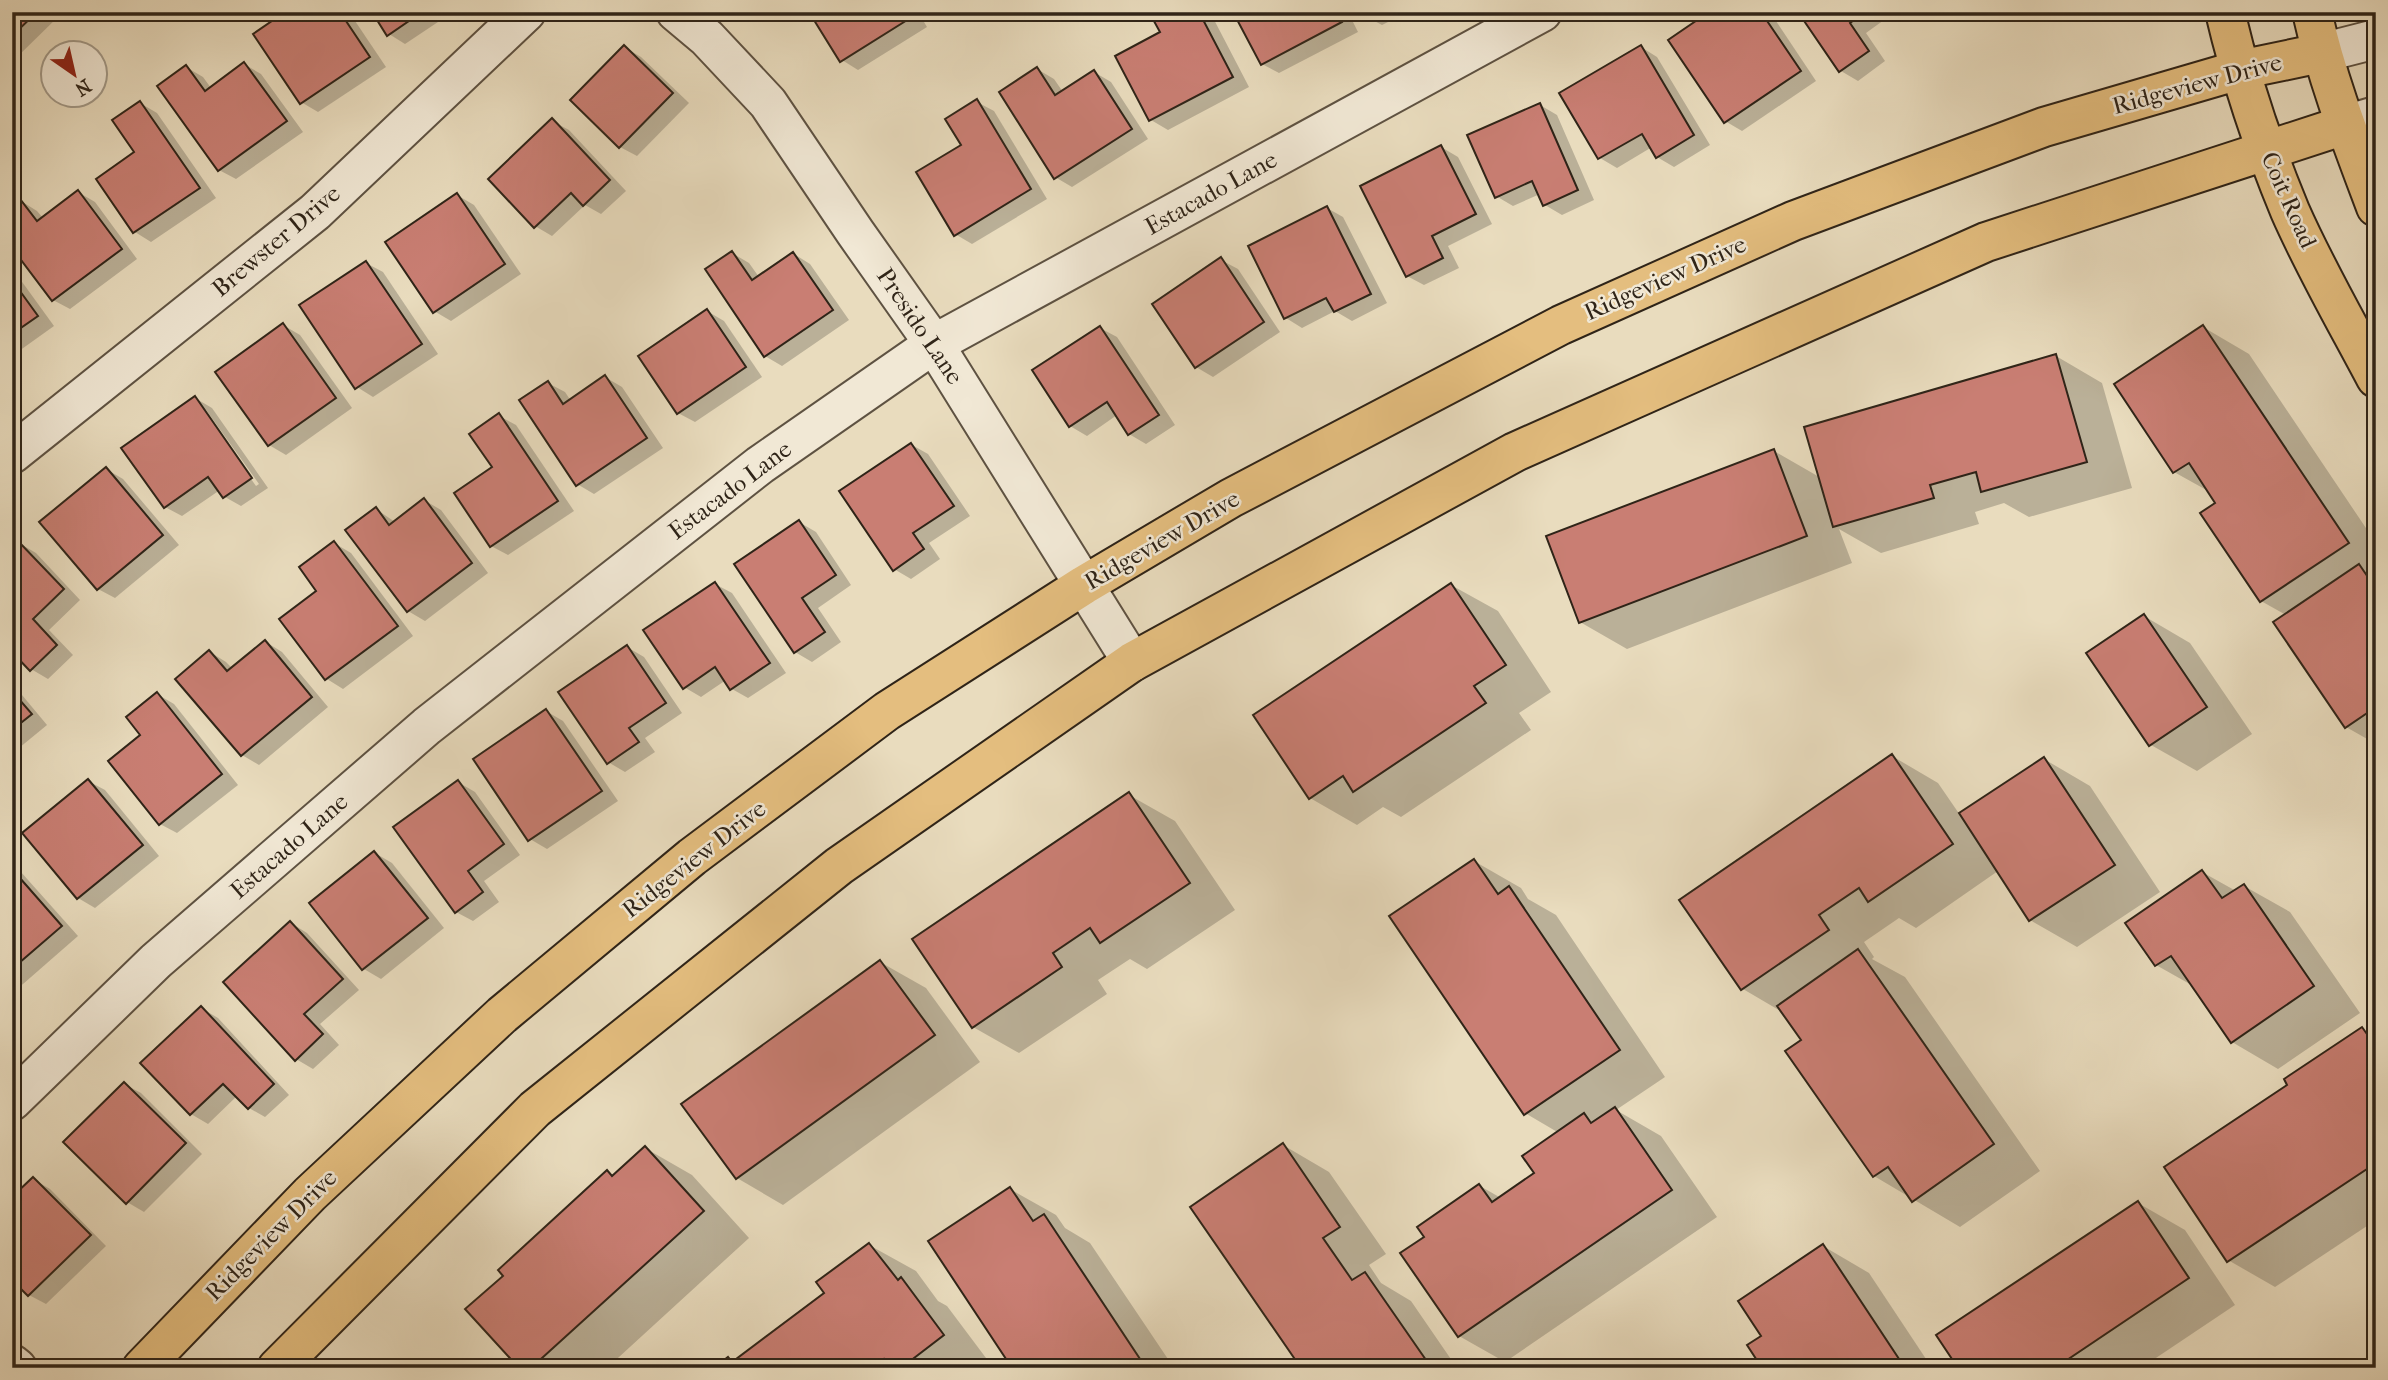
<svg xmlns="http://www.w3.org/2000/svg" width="2388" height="1380" viewBox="0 0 2388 1380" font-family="'IM FELL French Canon',serif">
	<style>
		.shadow { fill: #0003; fill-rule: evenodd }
		.building { fill: #c97e73; stroke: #2f2418; stroke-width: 2 }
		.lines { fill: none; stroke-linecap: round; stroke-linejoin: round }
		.minor-casing { stroke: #5e5242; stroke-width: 42 }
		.major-casing { stroke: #2f2418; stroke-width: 42 }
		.minor { stroke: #f1e8d5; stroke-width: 38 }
		.major { stroke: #e4be7f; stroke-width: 38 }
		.labels { text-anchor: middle; stroke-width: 5; stroke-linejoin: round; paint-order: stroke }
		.street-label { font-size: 24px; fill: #2f2418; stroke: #f1e8d5 }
	</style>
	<rect width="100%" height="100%" fill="#e9dcbe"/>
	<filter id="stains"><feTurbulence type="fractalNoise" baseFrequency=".00286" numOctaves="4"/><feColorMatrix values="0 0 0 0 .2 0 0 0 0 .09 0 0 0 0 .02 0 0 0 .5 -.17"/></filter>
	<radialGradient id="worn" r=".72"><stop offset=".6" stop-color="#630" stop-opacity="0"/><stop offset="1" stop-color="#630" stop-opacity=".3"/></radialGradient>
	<g class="shadow">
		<path d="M12 12H63L12 62Z"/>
		<path d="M288 12H349L386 67 318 112 301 102Z"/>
		<path d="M374 12H453L405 44 389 34Z"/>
		<path d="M811 12H918L927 27 858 70 842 60Z"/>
		<path d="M1151 12H1210L1249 87 1168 130 1151 120 1162 33Z"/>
		<path d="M1235 12H1348L1358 32 1279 73 1262 64Z"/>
		<path d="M1364 12H1408L1382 25 1365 16Z"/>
		<path d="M1712 12H1770L1816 81 1742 131 1725 121Z"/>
		<path d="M1800 12H1895L1866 33 1885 61 1858 81 1841 71Z"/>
		<path d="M624 47 641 57 689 103 637 156 620 147Z"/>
		<path d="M1641 47 1657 57 1710 145 1674 167 1657 157 1652 147 1617 168 1600 158 1562 94Z"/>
		<path d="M244 64 261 74 303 132 236 179 219 170 186 67 203 77 211 88Z"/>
		<path d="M1037 69 1054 79 1063 92 1094 72 1111 82 1148 139 1072 187 1055 177Z"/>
		<path d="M977 102 994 111 1047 199 972 244 955 234 963 146Z"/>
		<path d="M140 103 157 113 216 198 151 242 135 232 98 179 137 153Z"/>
		<path d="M1540 105 1557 115 1594 200 1562 215 1545 205 1540 194 1513 206 1496 196Z"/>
		<path d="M552 121 569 130 626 191 601 214 585 205 552 236 535 226Z"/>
		<path d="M1441 147 1458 157 1492 224 1448 246 1459 268 1424 285 1407 276Z"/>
		<path d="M78 192 95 202 137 259 70 309 53 300 21 201 37 211 43 218Z"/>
		<path d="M457 195 474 205 521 274 451 321 434 311Z"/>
		<path d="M1327 208 1343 217 1387 303 1352 321 1335 311 1302 328 1286 318Z"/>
		<path d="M732 253 749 263 759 277 794 254 810 264 849 320 782 366 765 356Z"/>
		<path d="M1221 260 1238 269 1280 332 1213 377 1196 367Z"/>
		<path d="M366 263 383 272 438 354 373 397 357 387Z"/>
		<path d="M12 268 54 326 12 356Z"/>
		<path d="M707 311 724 321 762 377 695 422 678 413Z"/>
		<path d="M283 325 300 335 352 408 286 455 269 445Z"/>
		<path d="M2203 327 2249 354 2376 543V744L2346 727 2286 615 2261 601 2217 503 2210 492 2174 472Z"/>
		<path d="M1100 328 1117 337 1175 425 1146 444 1129 434 1117 415 1087 436 1070 426Z"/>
		<path d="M2056 356 2102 383 2132 488 2029 517 2004 503 1975 512 1979 524 1881 553 1839 529 1852 563 1627 649 1580 622 1774 451 1821 478Z"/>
		<path d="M605 377 622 387 663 448 594 494 577 484 548 383 565 392 571 401Z"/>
		<path d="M195 398 212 408 268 488 241 506 225 497 220 490 182 516 165 507ZM202 410H206L259 484 256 486Z"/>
		<path d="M499 416 516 425 574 511 508 555 491 546 494 468Z"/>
		<path d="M912 445 928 454 970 516 929 543 940 559 911 579 894 569Z"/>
		<path d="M106 469 123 479 179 545 115 598 98 589Z"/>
		<path d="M424 500 441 510 488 573 425 621 408 611 376 509 395 522Z"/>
		<path d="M799 522 816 532 851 585 818 608 841 642 812 662 795 652Z"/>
		<path d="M19 543 36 553 80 600 49 630 73 655 48 679 31 669Z"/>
		<path d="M334 543 351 553 413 636 343 689 327 679 281 619 319 591Z"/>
		<path d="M715 584 732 593 786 673 748 698 732 689 726 680 701 697 684 687Z"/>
		<path d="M1451 585 1498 611 1551 692 1519 713 1531 730 1401 817 1383 807 1357 825 1310 798 1255 715Z"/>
		<path d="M2144 616 2190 643 2252 734 2197 771 2151 745Z"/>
		<path d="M266 642 282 652 328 707 259 765 242 755 210 652 226 662 233 669Z"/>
		<path d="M627 647 644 657 682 713 645 738 655 752 625 772 608 762Z"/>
		<path d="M12 683 47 725 19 748 12 744Z"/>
		<path d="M157 694 174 704 238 785 177 833 160 824 143 735Z"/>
		<path d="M546 711 563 721 618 801 547 849 530 839Z"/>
		<path d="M1892 756 1938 783 1960 815 2044 759 2090 786 2160 892 2077 947 2030 920 1998 871 1916 928 1899 918 1864 942 1874 957 1872 959 1905 977 2040 1171 1960 1227 1874 1176 1803 1040 1784 1013 1743 989Z"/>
		<path d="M88 781 105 790 159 856 95 908 78 898 25 833Z"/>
		<path d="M458 782 475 792 520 855 484 881 499 902 473 921 456 912Z"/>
		<path d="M1129 795 1175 821 1235 910 1147 969 1130 959 1098 980 1107 994 1019 1053 973 1027Z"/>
		<path d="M375 853 392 863 444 928 381 979 364 969 312 903Z"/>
		<path d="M1474 861 1521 888 1528 899 1556 915 1665 1077 1616 1110 1661 1136 1717 1217 1505 1362 1459 1336 1427 1237 1480 1186 1501 1198 1536 1174 1559 1133 1525 1113Z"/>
		<path d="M12 862 78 936 15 991 12 990Z"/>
		<path d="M2202 872 2236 891 2244 886 2290 912 2360 1013 2278 1069 2232 1042 2195 987 2156 965Z"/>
		<path d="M291 923 307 933 359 990 320 1024 339 1045 313 1069 296 1059Z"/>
		<path d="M880 962 926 988 980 1062 783 1205 737 1178Z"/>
		<path d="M201 1008 218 1018 289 1095 265 1117 249 1108 237 1096 208 1124 191 1114Z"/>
		<path d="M2362 1029 2376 1037V1220L2275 1287 2228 1260 2290 1085Z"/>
		<path d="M124 1084 141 1093 202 1154 144 1212 127 1202Z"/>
		<path d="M1283 1145 1329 1172 1386 1254 1369 1265 1381 1283 1411 1301 1457 1368H1303Z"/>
		<path d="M645 1148 692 1175 749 1238 607 1368H521L505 1276 608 1172 614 1176Z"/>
		<path d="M33 1179 50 1189 106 1246 46 1304 29 1295Z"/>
		<path d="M1010 1189 1056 1215 1065 1228 1090 1243 1174 1368H1014Z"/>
		<path d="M2138 1203 2185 1230 2235 1305 2141 1368H1960Z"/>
		<path d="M869 1245 916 1271 938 1301 947 1306 989 1362 982 1368H717L728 1359 734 1363 826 1293Z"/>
		<path d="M1823 1246 1869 1273 1932 1368H1764V1336Z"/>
	</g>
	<g class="building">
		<path d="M12 12H37L12 36Z"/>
		<path d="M285 12H340L370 57 300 104 253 34Z"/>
		<path d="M372 12H422L387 36Z"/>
		<path d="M809 12H909L912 17 840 62Z"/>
		<path d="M1149 12H1199L1233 77 1149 121 1115 56 1160 32Z"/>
		<path d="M1233 12H1337L1342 22 1261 65Z"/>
		<path d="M1709 12H1761L1801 71 1724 123 1668 40Z"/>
		<path d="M1798 12H1865L1850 23 1869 51 1839 72Z"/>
		<path d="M624 45 673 93 619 148 570 100Z"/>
		<path d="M1641 45 1694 135 1656 158 1642 134 1598 159 1559 93Z"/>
		<path d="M244 62 287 121 218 171 157 86 186 65 205 91Z"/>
		<path d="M1037 67 1055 95 1094 70 1132 129 1054 179 999 92Z"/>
		<path d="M977 99 1031 189 954 236 916 172 961 145 945 119Z"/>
		<path d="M140 101 200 188 133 233 96 179 134 152 112 120Z"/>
		<path d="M1540 103 1578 190 1543 206 1532 181 1495 198 1467 135Z"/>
		<path d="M552 118 610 180 583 206 571 193 534 228 488 179Z"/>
		<path d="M1441 145 1476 214 1432 236 1443 258 1406 277 1360 186Z"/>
		<path d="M78 190 122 249 52 301 12 248V205L20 199 37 221Z"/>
		<path d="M457 193 505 264 433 313 385 242Z"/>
		<path d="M1327 206 1371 294 1334 312 1326 298 1284 319 1248 246Z"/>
		<path d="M732 251 752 280 793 252 833 310 764 357 705 269Z"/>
		<path d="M1221 257 1264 322 1195 368 1152 304Z"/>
		<path d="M366 261 422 344 355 389 299 305Z"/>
		<path d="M12 280 38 316 12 334Z"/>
		<path d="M707 309 746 367 677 414 638 356Z"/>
		<path d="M283 323 336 398 268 446 215 372Z"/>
		<path d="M2203 325 2349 543 2260 602 2200 513 2215 503 2189 463 2173 473 2114 384Z"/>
		<path d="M1100 326 1159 415 1128 435 1107 402 1069 427 1032 370Z"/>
		<path d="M2056 354 2087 462 1981 492 1976 472 1930 485 1934 498 1833 527 1804 427Z"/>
		<path d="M605 375 647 438 576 486 519 400 548 381 563 404Z"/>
		<path d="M195 396 252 478 223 498 208 477 164 508 121 448Z"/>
		<path d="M499 413 558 501 490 547 454 493 492 467 469 434Z"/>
		<path d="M911 443 954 506 913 533 924 549 893 571 839 491Z"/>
		<path d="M1774 449 1807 536 1579 623 1546 536Z"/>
		<path d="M106 467 163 535 97 590 39 522Z"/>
		<path d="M424 498 472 563 407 612 345 530 376 507 389 525Z"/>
		<path d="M799 520 836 575 802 598 825 632 794 653 734 564Z"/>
		<path d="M18 541 64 589 33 619 57 645 30 671 12 652V547Z"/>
		<path d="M334 541 398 626 325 680 279 619 316 591 299 567Z"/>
		<path d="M2359 564 2376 589V707L2345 728 2273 622Z"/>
		<path d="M715 582 770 663 730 690 715 667 683 689 643 630Z"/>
		<path d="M1451 583 1506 665 1474 686 1486 703 1353 792 1343 776 1309 799 1253 715Z"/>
		<path d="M2144 614 2207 707 2149 746 2086 653Z"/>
		<path d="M265 640 312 697 241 756 175 679 209 650 227 671Z"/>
		<path d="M627 645 666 703 629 728 639 742 607 764 558 692Z"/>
		<path d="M12 691 32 714 12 730Z"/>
		<path d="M157 692 222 774 159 825 108 761 140 735 126 717Z"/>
		<path d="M546 709 602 791 528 841 473 759Z"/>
		<path d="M1892 754 1953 844 1868 902 1859 888 1819 915 1829 930 1741 990 1679 900Z"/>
		<path d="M2044 757 2115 865 2029 921 1959 813Z"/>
		<path d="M88 779 143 845 77 899 22 833Z"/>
		<path d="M458 780 504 844 468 871 483 892 455 913 393 827Z"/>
		<path d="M1129 792 1190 883 1100 943 1090 928 1053 953 1062 967 972 1028 912 939Z"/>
		<path d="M374 851 428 918 362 970 309 903Z"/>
		<path d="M1474 859 1498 894 1509 886 1620 1050 1524 1115 1389 916Z"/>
		<path d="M12 869 62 926 12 969Z"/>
		<path d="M2202 870 2222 898 2244 884 2314 986 2231 1043 2171 956 2155 966 2125 923Z"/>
		<path d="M290 921 343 979 304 1014 323 1034 295 1061 223 982Z"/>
		<path d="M1858 949 1994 1144 1912 1202 1888 1167 1873 1177 1785 1051 1801 1040 1777 1006Z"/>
		<path d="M880 960 935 1035 736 1179 681 1104Z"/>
		<path d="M201 1006 274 1084 248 1109 223 1084 190 1115 140 1063Z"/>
		<path d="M2362 1027 2376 1047V1163L2227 1262 2164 1167 2287 1085 2284 1079Z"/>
		<path d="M124 1082 186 1143 126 1204 63 1142Z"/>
		<path d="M1615 1107 1672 1190 1458 1337 1400 1253 1424 1237 1417 1227 1479 1184 1492 1202 1534 1173 1522 1156 1584 1113 1591 1123Z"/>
		<path d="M1283 1143 1340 1227 1323 1238 1352 1280 1365 1272 1426 1360 1415 1368H1301L1190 1207Z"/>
		<path d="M645 1146 704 1211 531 1368H519L465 1309 503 1276 498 1270 607 1170 612 1176Z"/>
		<path d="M33 1177 91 1235 28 1296 12 1280V1197Z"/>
		<path d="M1010 1187 1033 1221 1044 1214 1146 1368H1012L928 1241Z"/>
		<path d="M2138 1201 2189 1278 2055 1368H1958L1936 1335Z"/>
		<path d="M869 1243 898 1280 901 1277 944 1335 901 1368H891L884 1359 872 1368H714L728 1357 732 1362 824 1293 816 1282Z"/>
		<path d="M1823 1244 1905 1368H1762L1747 1345 1761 1336 1738 1301Z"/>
	</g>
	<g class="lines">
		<g class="minor-casing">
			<g id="minor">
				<path d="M676 12 707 38 768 103 855 232 934 344 1132 662"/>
				<path d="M2321 53 2376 39"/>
				<path d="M2345 125 2376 116"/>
				<path d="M12 454 315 212 526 12"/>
				<path d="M12 1101 156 961 427 726 760 465 934 344 1542 12"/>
				<path d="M12 1364 17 1368"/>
			</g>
		</g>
		<g class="major-casing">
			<g id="major">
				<path d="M2225 12C2241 80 2263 146 2290 211 2315 268 2347 323 2376 378"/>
				<path d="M2312 12C2327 79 2352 143 2376 207"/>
				<path d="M142 1368 310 1194 502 1015 692 857 887 711 1084 585 1231 498 1561 325 1793 221 2044 127 2239 70 2321 53"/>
				<path d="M277 1368 535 1109 839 866 1132 662 1515 452 1986 242 2345 125"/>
			</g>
		</g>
		<use href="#minor" class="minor"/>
		<use href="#major" class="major"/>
	</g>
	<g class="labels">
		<g class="street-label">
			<text transform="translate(2197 84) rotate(-15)" y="8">Ridgeview Drive</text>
			<text transform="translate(1211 193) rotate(-29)" y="8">Estacado Lane</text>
			<text transform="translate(2289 200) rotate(66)" y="8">Coit Road</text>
			<text transform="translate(276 241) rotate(-40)" y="8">Brewster Drive</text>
			<text transform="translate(1665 278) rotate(-24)" y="8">Ridgeview Drive</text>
			<text transform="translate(920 326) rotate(56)" y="8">Presido Lane</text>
			<text transform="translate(730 490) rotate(-37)" y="8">Estacado Lane</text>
			<text transform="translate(1162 540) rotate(-30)" y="8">Ridgeview Drive</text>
			<text transform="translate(289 846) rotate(-41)" y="8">Estacado Lane</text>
			<text transform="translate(694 859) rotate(-38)" y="8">Ridgeview Drive</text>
			<text transform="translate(271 1235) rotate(-45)" y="8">Ridgeview Drive</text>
		</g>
	</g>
	<rect width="2388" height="1380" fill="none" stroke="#e9dcbe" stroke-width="42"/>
	<rect x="14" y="14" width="2360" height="1352" fill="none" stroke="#2f2418" stroke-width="3.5"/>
	<rect x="21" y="21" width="2346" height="1338" fill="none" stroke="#2f2418" stroke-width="2"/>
	<g transform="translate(74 74) rotate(146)"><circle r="33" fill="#f1e8d5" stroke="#a39a89" stroke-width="2"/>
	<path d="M0-5L12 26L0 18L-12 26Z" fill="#8f2418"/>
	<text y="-10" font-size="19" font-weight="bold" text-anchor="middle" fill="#2f2418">N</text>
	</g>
	<rect width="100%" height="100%" filter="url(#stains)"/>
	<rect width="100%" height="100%" fill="url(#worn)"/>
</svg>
